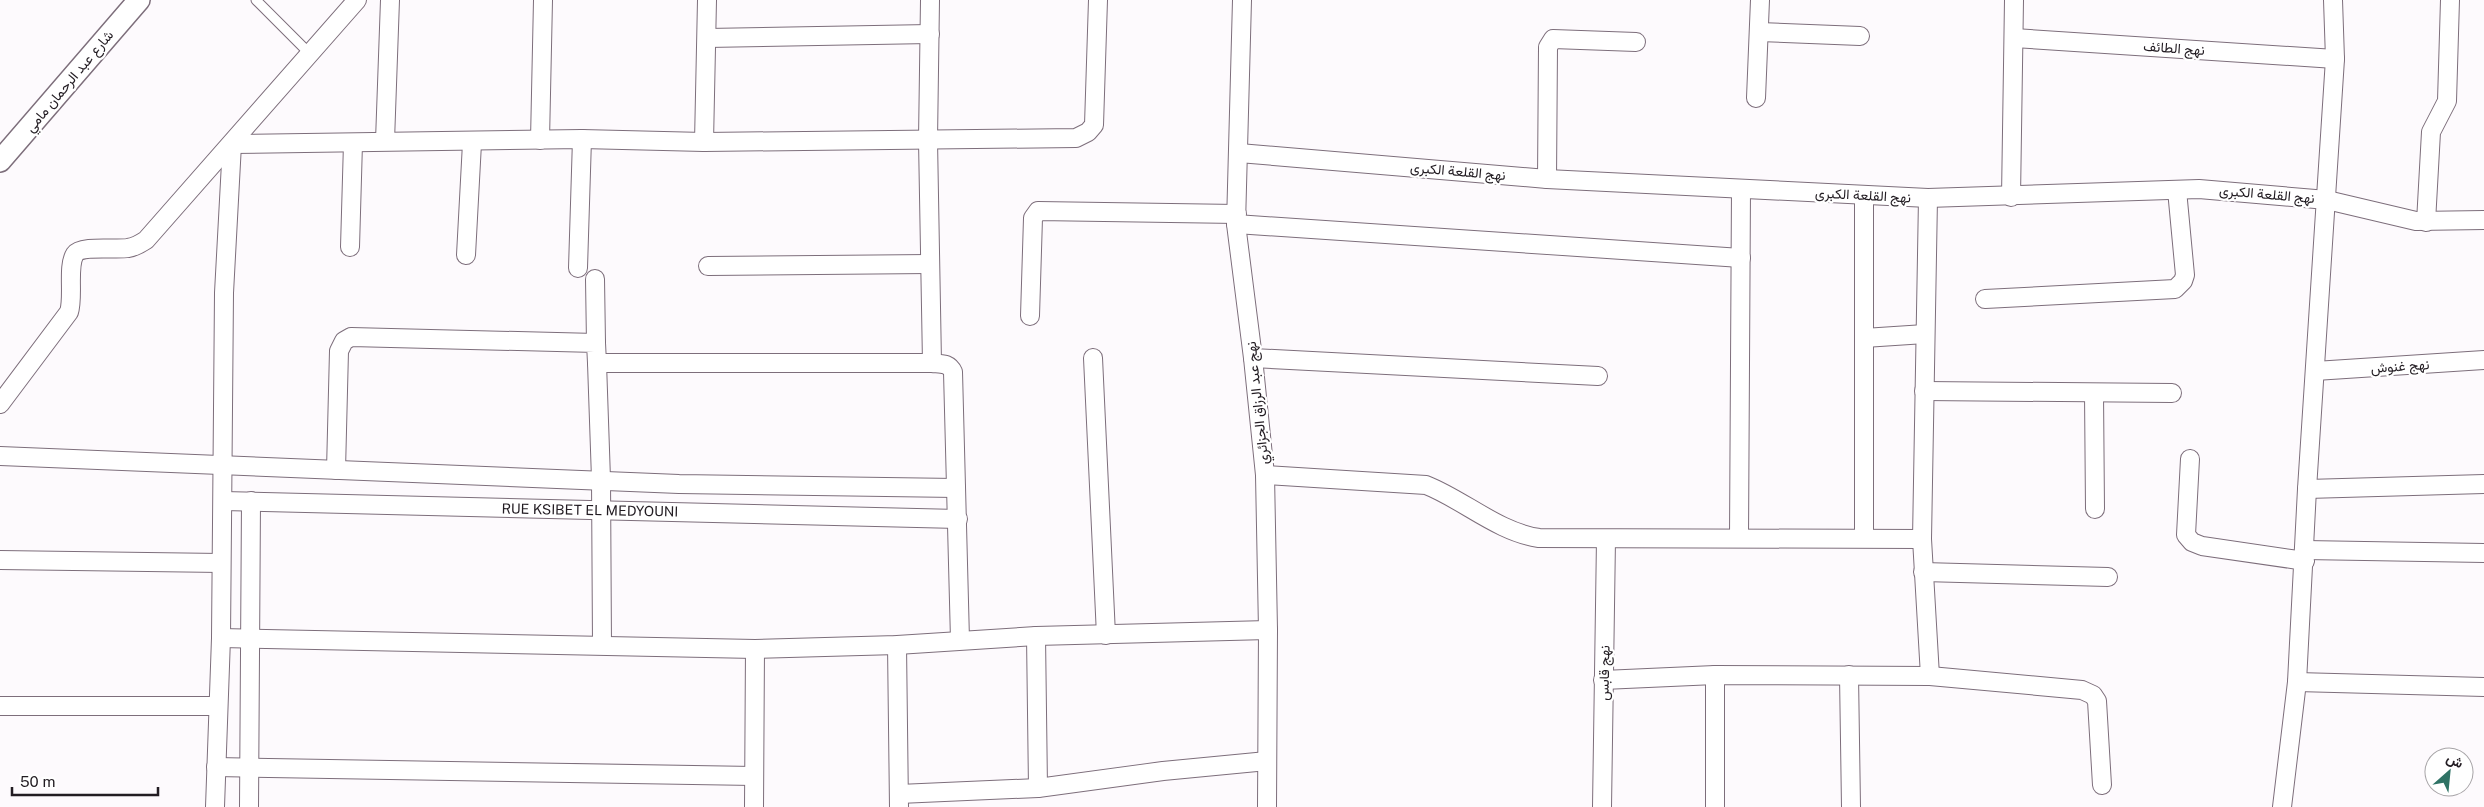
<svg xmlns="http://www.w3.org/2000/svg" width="2484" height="807" viewBox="0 0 2484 807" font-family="'Public Sans',Vazirmatn,sans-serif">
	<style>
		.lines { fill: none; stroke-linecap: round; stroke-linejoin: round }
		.service-casing { stroke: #7d6e7b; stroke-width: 11 }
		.minor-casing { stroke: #7d6e7b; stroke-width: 20 }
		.tertiary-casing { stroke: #7d6e7b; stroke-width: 24 }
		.service { stroke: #fff; stroke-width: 9 }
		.minor { stroke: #fff; stroke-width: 18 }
		.tertiary { stroke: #fff; stroke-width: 21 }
		.labels { text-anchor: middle; stroke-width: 4.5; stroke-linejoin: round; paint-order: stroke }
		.street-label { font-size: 14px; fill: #221c22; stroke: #fff }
	</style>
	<rect width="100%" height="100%" fill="#fdfafd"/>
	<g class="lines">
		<g class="service-casing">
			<path id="service" d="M256 0 310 54"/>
		</g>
		<g class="minor-casing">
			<g id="minor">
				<path d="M930 0 928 140 932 363C942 364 949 363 953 372L960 640"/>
				<path d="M1242 0 1236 224 1253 358 1265 475 1268 630 1267 807"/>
				<path d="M1759 32 1860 36"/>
				<path d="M707 38 930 34"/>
				<path d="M2014 38 2335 59"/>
				<path d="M1756 98 1760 0"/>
				<path d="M540 140 543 0"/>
				<path d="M385 141 390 0"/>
				<path d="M704 142 707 0"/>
				<path d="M232 144 582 139 704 142 1076 138 1088 132 1094 125 1098 0"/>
				<path d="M1239 153 1547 179 1928 198 2199 189 2327 200 2416 221 2484 220"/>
				<path d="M1547 179 1548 47 1553 39 1636 42"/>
				<path d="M1864 195V538"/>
				<path d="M2011 197 2014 0"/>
				<path d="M1928 198 1922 539 1930 676"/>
				<path d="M2426 222 2431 132 2447 101 2450 0"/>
				<path d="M1236 224 1741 258"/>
				<path d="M350 247 353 143"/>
				<path d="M466 255 472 143"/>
				<path d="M708 266 930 264"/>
				<path d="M578 268 582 139"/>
				<path d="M595 279 596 343"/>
				<path d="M1985 299 2175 289 2183 281 2185 275 2177 190"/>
				<path d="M1030 316 1033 218 1038 211 1237 214"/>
				<path d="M1864 338 1925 334"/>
				<path d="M1093 358 1106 635"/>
				<path d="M1253 358 1598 376"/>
				<path d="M2315 371 2484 360"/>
				<path d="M1924 391 2172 393"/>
				<path d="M2094 393 2095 509"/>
				<path d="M0 404 69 312C74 297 67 266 75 254 81 245 116 250 128 248 135 247 140 244 146 240L357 0"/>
				<path d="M0 456 679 484 956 488"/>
				<path d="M2190 459 2186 535 2192 542 2202 546 2305 561"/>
				<path d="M336 470 339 351 344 341 351 337 596 343 597 363"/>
				<path d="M1265 475 1426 485C1464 500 1498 532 1539 538L1922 539"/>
				<path d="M2307 489 2484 484"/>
				<path d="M223 501 958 519"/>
				<path d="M1739 538 1741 189"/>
				<path d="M2305 550 2484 553"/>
				<path d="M0 560 221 563"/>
				<path d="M1923 572 2108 577"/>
				<path d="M1036 636 1038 788"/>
				<path d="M221 638 755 649 897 645 1036 636 1268 630"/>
				<path d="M602 645 601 479 597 363H932"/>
				<path d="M897 645 899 807"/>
				<path d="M1849 675 1851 807"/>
				<path d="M1603 680 1715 675 1930 676 2082 690 2093 695 2097 701 2102 785"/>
				<path d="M2297 682 2484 687"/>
				<path d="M0 706H217"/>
				<path d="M216 767 754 776"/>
				<path d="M899 794 1038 788 1163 771 1267 761"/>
				<path d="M215 807 221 638 224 293 232 144"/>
				<path d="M249 807 251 501"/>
				<path d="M754 807 755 649"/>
				<path d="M1602 807 1606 539"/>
				<path d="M1715 807V675"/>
				<path d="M2282 807 2297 682 2307 489 2335 59 2333 0"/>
			</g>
		</g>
		<g class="tertiary-casing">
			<path id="tertiary" d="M0 161 139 0"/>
		</g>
		<use href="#service" class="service"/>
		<use href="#minor" class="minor"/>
		<use href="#tertiary" class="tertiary"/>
	</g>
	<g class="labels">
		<g class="street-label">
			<text transform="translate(2174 48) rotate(4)" y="5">نهج الطائف</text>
			<text transform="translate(69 81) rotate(-50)" y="5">شارع عبد الرحمان مامي</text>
			<text transform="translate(1458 171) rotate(5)" y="5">نهج القلعة الكبرى</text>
			<text transform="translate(2267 194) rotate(5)" y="5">نهج القلعة الكبرى</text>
			<text transform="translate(1863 195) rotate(3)" y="5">نهج القلعة الكبرى</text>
			<text transform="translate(2400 366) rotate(-4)" y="5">نهج غنوش</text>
			<text transform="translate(1257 403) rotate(-96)" y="5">نهج عبد الرزاق الجزائري</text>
			<text transform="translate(590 510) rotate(1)" y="5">RUE KSIBET EL MEDYOUNI</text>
			<text transform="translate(1604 673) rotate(-89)" y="5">نهج قابس</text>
		</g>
	</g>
	<g transform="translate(2449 772) rotate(27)"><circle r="24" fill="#ffffff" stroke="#a7a4a7"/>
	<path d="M0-4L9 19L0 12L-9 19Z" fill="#2f7365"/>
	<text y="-8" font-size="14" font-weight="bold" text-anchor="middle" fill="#221c22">ش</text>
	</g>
	<path d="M12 787v8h146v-8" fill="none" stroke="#221c22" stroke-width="2.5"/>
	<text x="20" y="787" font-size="15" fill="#221c22" stroke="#ffffff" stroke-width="4" paint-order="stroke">50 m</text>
</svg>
